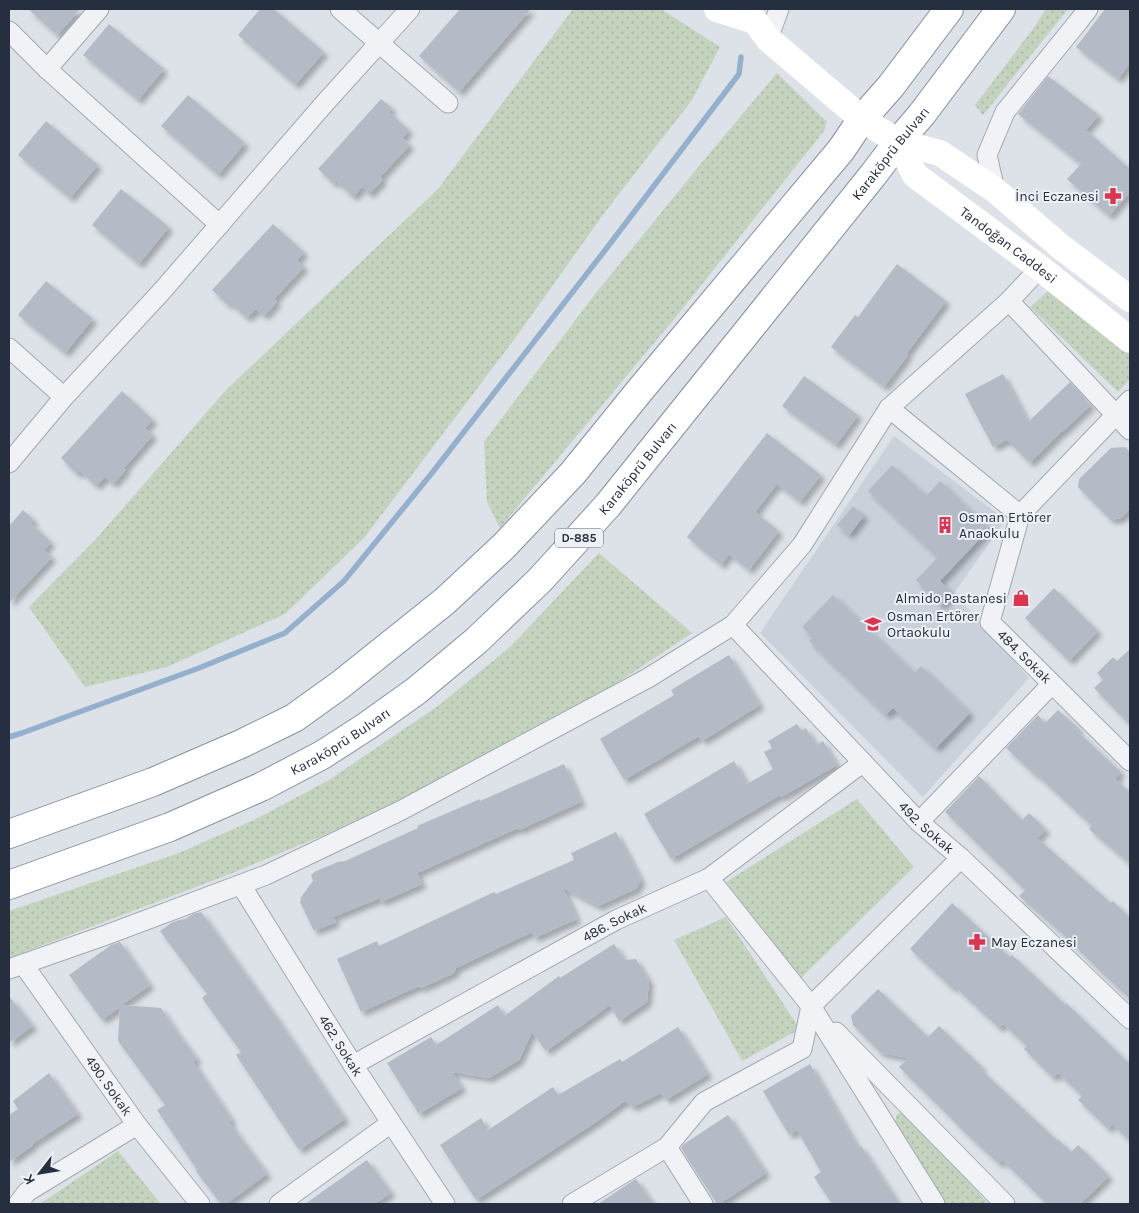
<svg xmlns="http://www.w3.org/2000/svg" width="1139" height="1213" viewBox="0 0 1139 1213" font-family="Karla,sans-serif">
	<style>
		.built { fill: #cbd1db }
		.grass { fill: url(#grass-dots) }
		.lines { fill: none; stroke-linecap: round; stroke-linejoin: round }
		.stream { stroke: #94b0cc; stroke-width: 5.5 }
		.building { fill: #b4bbc6; filter: url(#shadow) }
		.street-casing { stroke: #a2a9b2; stroke-width: 21 }
		.highway-casing { stroke: #838fa0; stroke-width: 30 }
		.street { stroke: #f0f2f6; stroke-width: 19 }
		.secondary { stroke: #fff; stroke-width: 26 }
		.highway { stroke: #fff; stroke-width: 28 }
		.labels { text-anchor: middle; stroke-width: 4; stroke-linejoin: round; paint-order: stroke }
		.shield { fill: #edf1f6; stroke: #616977; stroke-width: 1 }
		.shield-label { font-size: 12px; font-weight: bold; fill: #252f40 }
		.street-label { font-size: 14px; fill: #252f40; stroke: #edf1f6 }
		.poi-label { font-size: 14px; fill: #252f40; stroke: #edf1f6; text-anchor: start }
	</style>
	<defs>
		<pattern id="grass-dots" width="8" height="8" patternUnits="userSpaceOnUse" patternTransform="scale(1.25)"><rect width="8" height="8" fill="#c3d3bd"/><path d="M2 2h.1M6 6h.1" fill="none" stroke="#a7b5a4" stroke-width="1.8" stroke-linecap="round"/></pattern>
		<filter id="shadow"><feDropShadow dx="4.5" dy="4.5" stdDeviation="2.5" flood-color="#0004"/></filter>
	</defs>
	<rect width="100%" height="100%" fill="#dde2e8"/>
	<path class="built" d="M894 436 1006 520 954 593 1029 678 923 797 760 633Z"/>
	<g class="grass">
		<path d="M573 9H661L720 47 692 100 605 212 516 337 364 538 285 614 167 667 85 687 29 607 97 538 226 390 438 189Z"/>
		<path d="M1046 9H1068L983 115 975 105 1033 29Z"/>
		<path d="M777 73 827 122 824 131 679 313 500 528 487 502 484 442 592 298 699 166Z"/>
		<path d="M1055 285 1130 343V379L1118 392 1030 307Z"/>
		<path d="M599 553 692 633 614 685 464 769 329 833 225 876 9 958V911L179 853 256 819 329 780 438 706 510 647Z"/>
		<path d="M857 799 914 867 801 978 726 882Z"/>
		<path d="M726 917 800 1029 742 1061 674 940Z"/>
		<path d="M905 1112 989 1204H945L893 1130 897 1114Z"/>
		<path d="M118 1151 161 1204H40Z"/>
	</g>
	<g class="lines">
		<path class="stream" d="M9 737 22 733 199 668 285 633 344 581 432 473 606 249 739 74 741 57"/>
	</g>
	<g class="building">
		<path d="M28 9H80L57 35Z"/>
		<path d="M260 9H274L324 52 295 85 238 35Z"/>
		<path d="M460 9H531L459 92 419 56Z"/>
		<path d="M1105 9H1130V63L1118 79 1076 47Z"/>
		<path d="M109 24 164 69 138 100 83 55Z"/>
		<path d="M1048 76 1099 115 1086 130 1130 169V192L1109 216 1067 179 1081 164 1018 114Z"/>
		<path d="M188 95 245 143 218 175 161 126Z"/>
		<path d="M381 99 392 108 389 112 409 130 402 138 410 145 380 177 383 180 369 194 362 187 353 197 336 181 334 184 318 169Z"/>
		<path d="M46 121 98 165 70 198 18 155Z"/>
		<path d="M121 189 169 227 139 264 92 225Z"/>
		<path d="M273 224 304 252 297 260 304 267 274 299 277 302 264 316 256 309 247 318 230 303 228 305 212 290Z"/>
		<path d="M897 264 946 301 906 354 908 355 884 387 831 347 855 315 858 317Z"/>
		<path d="M46 281 93 319 65 353 18 315Z"/>
		<path d="M1003 374 1028 422 1070 382 1091 405 1062 432H1061L1030 463 1007 440 993 447 965 394Z"/>
		<path d="M804 376 858 415 836 445 782 406Z"/>
		<path d="M122 391 153 420 145 428 153 435 124 468 126 470 113 484 105 477 96 486 80 471 77 474 61 458Z"/>
		<path d="M767 433 821 475 800 502 777 484 755 512 779 531 749 570 729 554 721 565 687 537Z"/>
		<path d="M1125 447 1130 452V509L1121 518 1111 520 1078 487 1079 479 1111 448Z"/>
		<path d="M892 465 926 496 940 481 989 529 940 581 953 594 941 606 916 580 938 557 868 491Z"/>
		<path d="M853 506 864 516 849 535 837 525Z"/>
		<path d="M23 510 34 520 31 523 51 542 44 550 52 557 9 603V526Z"/>
		<path d="M1054 588 1098 631 1069 661 1025 618Z"/>
		<path d="M833 595 914 673 921 666 970 713 936 748 893 708 886 715 809 641 813 637 802 627Z"/>
		<path d="M1130 649V725L1094 688 1103 680 1097 673 1113 657 1117 661Z"/>
		<path d="M729 655 760 705 702 741 699 736 624 780 600 739 674 695 671 690Z"/>
		<path d="M1058 710 1079 729 1077 731 1121 772 1115 779 1130 792V864L1089 829 1092 826 1037 775 1036 776 1006 748 1038 715 1045 723Z"/>
		<path d="M797 724 802 731 806 728 816 745 823 741 837 765 781 797 780 795 671 859 644 814 734 761 747 784 773 769 764 752 772 748 768 741Z"/>
		<path d="M564 764 581 802 519 830 518 828 417 873 422 884 381 902 380 898 333 917 336 922 314 931 300 902 301 897 313 881 311 875 316 871 338 862 345 861 418 828 417 826 480 799V801Z"/>
		<path d="M979 776 1022 820 1029 813 1046 830 1037 838 1111 903 1113 901 1130 918V999L1104 975 1066 937 1019 896 1025 890 945 812Z"/>
		<path d="M616 832 641 880 636 889 598 906 563 888 577 919 534 938 532 932 456 968 454 973 421 988 419 986 361 1012 337 959 377 941 379 946 494 892 496 894 574 860 571 853Z"/>
		<path d="M952 903 1010 957 1012 955 1066 1005 1067 1004 1130 1064V1141L1112 1124 1108 1129 1078 1100 1082 1096 1058 1073 1053 1078 1024 1049 1027 1046 1003 1024 999 1028 954 986 952 988 910 949Z"/>
		<path d="M201 912 276 1017 345 1119 299 1150 236 1055 241 1052 202 998 207 994 160 931 171 923 179 920 185 919 193 914Z"/>
		<path d="M120 942 150 985 122 1005 161 1008 176 1031 197 1059 193 1062 232 1120 229 1122 267 1174 226 1204H221L196 1171 197 1170 157 1110 165 1105 118 1041 120 1007 102 1020 69 975 111 945Z"/>
		<path d="M614 944 625 960 636 959 649 981 647 1002 619 1021 610 1005 546 1051 532 1032 519 1060 489 1078 452 1072 462 1088 419 1114 387 1063 431 1037 436 1045 498 1005 504 1016 559 976 560 978Z"/>
		<path d="M878 989 928 1037 939 1026 982 1067 980 1069 1058 1141 1059 1140 1071 1152 1078 1145 1109 1176 1080 1204H1047L1002 1160 999 1164 959 1127V1126L899 1067 908 1058 881 1053 853 1025 851 1016Z"/>
		<path d="M9 996 33 1026 9 1043Z"/>
		<path d="M678 1027 708 1074 666 1100 661 1093 633 1107 625 1101 593 1124 476 1200 440 1145 481 1118 488 1130 553 1087 558 1095 620 1059 622 1062Z"/>
		<path d="M810 1064 858 1148 861 1146 899 1204H832L814 1177 821 1172 797 1130 789 1135 763 1091Z"/>
		<path d="M49 1073 78 1114 32 1144 33 1145 9 1162V1115L18 1109 13 1101Z"/>
		<path d="M728 1115 766 1173 719 1204H717L681 1148 684 1144Z"/>
		<path d="M367 1160 391 1193 374 1204H305Z"/>
		<path d="M636 1179 653 1204H598L631 1182Z"/>
	</g>
	<g class="lines">
		<g class="street-casing">
			<g id="street">
				<path d="M340 9 448 103"/>
				<path d="M9 31 47 69 220 225"/>
				<path d="M768 39 779 9"/>
				<path d="M47 69 99 9"/>
				<path d="M995 190 987 155 1005 112 1078 22 1088 9"/>
				<path d="M1009 301 1130 430"/>
				<path d="M9 348 64 397"/>
				<path id="s1" d="M889 408 1020 515 990 622 1130 761"/>
				<path d="M9 463 64 397 162 291 324 104 410 9"/>
				<path d="M1020 515 1130 400"/>
				<path id="s2" d="M733 625 919 822 961 858 1130 1019"/>
				<path d="M919 822 1052 684"/>
				<path d="M709 878 811 1006 935 1204"/>
				<path id="s3" d="M241 885 353 1065 445 1204"/>
				<path id="s4" d="M23 964 137 1125 200 1204"/>
				<path d="M9 969 106 935 266 875 400 811 648 678 733 625 802 545 889 408 1009 301 1040 268"/>
				<path d="M836 1032 1005 1204"/>
				<path id="s5" d="M353 1065 616 920 709 878 854 769 861 761"/>
				<path d="M667 1147 703 1204"/>
				<path d="M18 1204 27 1192 137 1125"/>
				<path d="M279 1204 391 1123"/>
				<path d="M572 1204 667 1147 704 1102 802 1049 811 1006 961 858"/>
			</g>
		</g>
		<g class="highway-casing">
			<g id="highway">
				<path d="M9 834 153 782 241 744 294 718 340 685 445 601 504 546 573 473 641 389 841 150 862 119 891 86 949 9"/>
				<path id="s7" d="M9 885 170 827 261 787 322 755 367 726 416 691 476 641 540 580 608 505 873 175 898 142 922 114 1001 9"/>
			</g>
		</g>
		<use href="#street" class="street"/>
		<g class="secondary">
			<path d="M717 9 755 21 768 39 862 119 898 142 940 153 995 190 1061 247 1130 299"/>
			<path id="s6" d="M898 142 915 175 1040 268 1130 340"/>
		</g>
		<use href="#highway" class="highway"/>
	</g>
	<defs>
		<g id="pharmacy-bare" transform="scale(1.35)"><path d="M-2-6h4v4h4v4h-4v4h-4v-4h-4v-4h4Z" fill="#db3551" stroke="#edf1f6" stroke-width="2.5" paint-order="stroke"/></g>
		<g id="building-bare" transform="scale(1.35)"><path d="M-4-6H4V6H1V3H-1V6H-4ZM-2.5-4.3h1.7v1.8h-1.7ZM.8-4.3h1.7v1.8H.8ZM-2.5-1h1.7V.8h-1.7ZM.8-1h1.7V.8H.8Z" fill="#db3551" stroke="#edf1f6" stroke-width="2.5" paint-order="stroke"/></g>
		<g id="shop-bare" transform="scale(1.35)"><path d="M-5-2.5h2.3a2.7 3.5 0 0 1 5.4 0H5L5.5 6h-11ZM-1.5-2.5h3a1.5 2.3 0 0 0-3 0Z" fill="#db3551" stroke="#edf1f6" stroke-width="2.5" paint-order="stroke"/></g>
		<g id="school-bare" transform="scale(1.35)"><path d="M0-5L7-2L0 1L-7-2ZM-4 1L0 2.5L4 1V4Q0 6-4 4Z" fill="#db3551" stroke="#edf1f6" stroke-width="2.5" paint-order="stroke"/></g>
	</defs>
	<g fill-rule="evenodd">
		<use href="#pharmacy-bare" x="1113" y="196"/>
		<use href="#building-bare" x="945" y="525"/>
		<use href="#shop-bare" x="1021" y="598"/>
		<use href="#school-bare" x="873" y="624"/>
		<use href="#pharmacy-bare" x="977" y="942"/>
	</g>
	<g class="labels">
		<rect class="shield" x="555" y="528.5" width="48" height="19" rx="4"/>
		<g class="shield-label">
			<text x="579" y="542">D-885</text>
		</g>
		<g class="street-label">
			<text dy="5" stroke="none"><textPath href="#s7" startOffset="1172">Karaköprü Bulvarı</textPath></text>
			<text dy="5" stroke="none"><textPath href="#s6" startOffset="154">Tandoğan Caddesi</textPath></text>
			<text dy="5" stroke="none"><textPath href="#s7" startOffset="768">Karaköprü Bulvarı</textPath></text>
			<text dy="5" stroke="none"><textPath href="#s1" startOffset="329">484. Sokak</textPath></text>
			<text dy="5" stroke="none"><textPath href="#s7" startOffset="362">Karaköprü Bulvarı</textPath></text>
			<text dy="5" stroke="none"><textPath href="#s2" startOffset="280">492. Sokak</textPath></text>
			<text dy="5" stroke="none"><textPath href="#s5" startOffset="298">486. Sokak</textPath></text>
			<text dy="5" stroke="none"><textPath href="#s3" startOffset="189">462. Sokak</textPath></text>
			<text dy="5" stroke="none"><textPath href="#s4" startOffset="149">490. Sokak</textPath></text>
		</g>
		<g class="poi-label">
			<text x="1099" y="201" text-anchor="end">İnci Eczanesi</text>
			<text x="959" y="522">Osman Ertörer<tspan x="959" dy="16">Anaokulu</tspan></text>
			<text x="1007" y="603" text-anchor="end">Almido Pastanesi</text>
			<text x="887" y="621">Osman Ertörer<tspan x="887" dy="16">Ortaokulu</tspan></text>
			<text x="991" y="947">May Eczanesi</text>
		</g>
	</g>
	<rect width="1139" height="1213" fill="none" stroke="#252f40" stroke-width="20"/>
	<g transform="translate(40 1173) rotate(239)" stroke="#edf1f6" stroke-width="4" paint-order="stroke">
	<path d="M0-4L9 19L0 12L-9 19Z" fill="#252f40"/>
	<text y="-8" font-size="14" font-weight="bold" text-anchor="middle" fill="#252f40">K</text>
	</g>
</svg>
